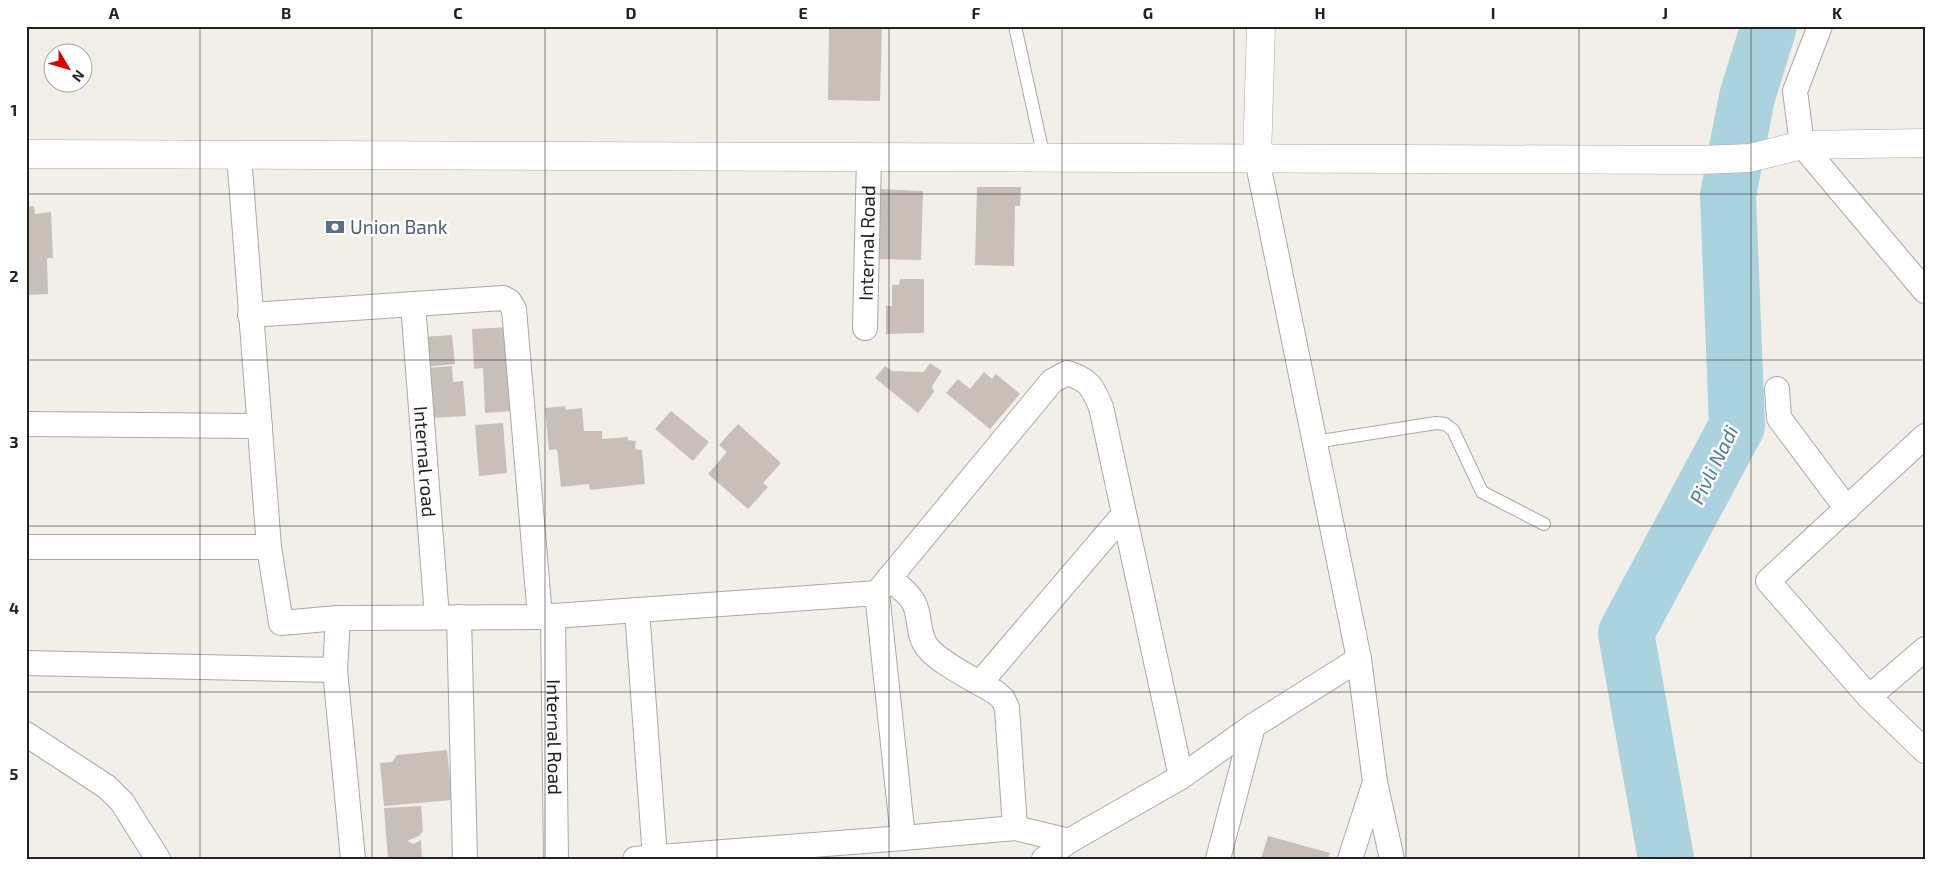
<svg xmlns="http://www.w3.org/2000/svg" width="1951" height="885" viewBox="0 0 1951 885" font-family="'Exo 2',sans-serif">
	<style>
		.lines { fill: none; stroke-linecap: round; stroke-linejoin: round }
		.river { stroke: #aad3df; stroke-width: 56 }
		.building { fill: #c7bfb8 }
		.service-casing { stroke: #a9a9a9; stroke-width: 14 }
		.minor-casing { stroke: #a9a9a9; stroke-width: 26 }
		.tertiary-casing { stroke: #a9a9a9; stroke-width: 29 }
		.service { stroke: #fff; stroke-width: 12 }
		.minor { stroke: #fff; stroke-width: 24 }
		.tertiary { stroke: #fff; stroke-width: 28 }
		.grid { fill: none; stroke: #222; stroke-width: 1; stroke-opacity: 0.55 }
		.labels { text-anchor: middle; stroke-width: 5; stroke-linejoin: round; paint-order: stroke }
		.service-label { font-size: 19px; fill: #4e5e75; stroke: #fff; text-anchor: start }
		.street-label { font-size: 19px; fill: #222; stroke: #fff }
		.water-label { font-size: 20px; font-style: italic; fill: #4a7aab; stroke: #fff }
		.neatline { fill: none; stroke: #222; stroke-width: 2 }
		.grid-label { font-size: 16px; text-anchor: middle; font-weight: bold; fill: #222 }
	</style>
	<rect width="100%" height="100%" fill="#f2efe9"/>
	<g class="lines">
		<path class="river" d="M1666 859 1626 633 1737 426 1728 195 1747 97 1769 26"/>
	</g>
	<g class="building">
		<path d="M829 26H882L880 101 828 100Z"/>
		<path d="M977 187H1021L1020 206H1015L1014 266 975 265Z"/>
		<path d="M880 189 923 191 921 260 878 259Z"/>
		<path d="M34 206 35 214 51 212 53 258H47L48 294 26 295V207Z"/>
		<path d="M900 279H924V333L886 334V306H892V285H899Z"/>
		<path d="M511 327 515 411 485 413 483 368 474 369 472 329Z"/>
		<path d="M452 335 455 364 425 367 422 337Z"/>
		<path d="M930 363 942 371 932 386 934 392 918 413 875 378 885 366 892 371 924 372Z"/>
		<path d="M452 366 453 382 463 381 466 416 430 418 427 368Z"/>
		<path d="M984 372 992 379 996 374 1020 394 990 429 946 393 958 379 970 389Z"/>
		<path d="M565 406 566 410 582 408 584 431H602V439L628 437V440L636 441 635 449 642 450 645 484 590 490 589 484 561 487 557 449 549 450 545 408Z"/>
		<path d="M671 411 709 442 693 461 655 429Z"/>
		<path d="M503 423 507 473 479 476 475 425Z"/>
		<path d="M738 424 781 463 763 483 768 487 748 509 708 474 727 452 719 445Z"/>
		<path d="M447 750 452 800 384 806 380 763 392 762 397 755Z"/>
		<path d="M421 806 423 831 419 836 407 841 414 844 421 840 422 859H388L384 808Z"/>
		<path d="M1268 836 1330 853 1328 859H1261Z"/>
	</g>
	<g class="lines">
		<g class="service-casing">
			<g id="service">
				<path d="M1015 26 1044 158"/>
				<path d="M1315 442 1436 423 1445 424 1453 430 1482 492 1544 524"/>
			</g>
		</g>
		<g class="minor-casing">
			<g id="minor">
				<path d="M1820 26 1795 91 1802 145 1925 291"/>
				<path d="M239 155 269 547 281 623 338 618 540 617 877 593 903 838 1015 828 1069 841"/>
				<path d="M1257 159 1359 659 1375 782 1392 859"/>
				<path id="s1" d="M413 304 437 617"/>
				<path d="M250 315 503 298 509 301 514 309 540 617"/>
				<path id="s2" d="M865 328 869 157"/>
				<path d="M1777 389 1779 418 1847 509"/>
				<path d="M26 424 260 426"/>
				<path d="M1925 436 1768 581 1869 697 1925 751"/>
				<path d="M26 547H269"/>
				<path d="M889 578C897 585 909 593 914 603 921 617 917 634 927 647 939 663 977 681 995 692L1003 699 1007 708 1015 828"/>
				<path d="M877 593 1052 381 1067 373C1089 380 1092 386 1101 407L1181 777"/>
				<path d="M637 610 655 858"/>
				<path id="s3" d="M553 616 556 859"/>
				<path d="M459 617 465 859"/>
				<path d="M338 618 335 670 353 859"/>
				<path d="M26 663 335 670"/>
				<path d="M980 683 1124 514"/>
				<path d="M1869 697 1925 649"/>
				<path d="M26 734 107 787 122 802 158 859"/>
				<path d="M635 859 903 838"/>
				<path d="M1044 859 1069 841 1181 777 1253 726"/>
				<path d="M1218 859 1253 726 1359 659"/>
				<path d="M1350 859 1375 782"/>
			</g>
		</g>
		<g class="tertiary-casing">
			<g id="tertiary">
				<path d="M26 154 1700 160 1750 158 1802 145 1925 143"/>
				<path d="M1257 159 1261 26"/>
			</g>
		</g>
		<use href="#service" class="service"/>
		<use href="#minor" class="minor"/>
		<use href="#tertiary" class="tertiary"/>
	</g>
	<path class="grid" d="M200 26V859M372 26V859M545 26V859M717 26V859M889 26V859M1062 26V859M1234 26V859M1406 26V859M1579 26V859M1751 26V859M26 194H1925M26 360H1925M26 526H1925M26 692H1925"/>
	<defs>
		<g id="bank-bare" transform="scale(1.5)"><path d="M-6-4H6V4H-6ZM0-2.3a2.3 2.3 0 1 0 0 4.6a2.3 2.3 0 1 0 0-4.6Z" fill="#5c6f8a" stroke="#fff" stroke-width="2.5" paint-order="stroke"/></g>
	</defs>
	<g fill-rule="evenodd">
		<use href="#bank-bare" x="335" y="227"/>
	</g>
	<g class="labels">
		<g class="service-label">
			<text x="350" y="234">Union Bank</text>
		</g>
		<g class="street-label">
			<text dy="7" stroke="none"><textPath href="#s2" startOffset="85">Internal Road</textPath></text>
			<text dy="7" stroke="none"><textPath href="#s1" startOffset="158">Internal road</textPath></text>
			<text dy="7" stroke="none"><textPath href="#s3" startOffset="121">Internal Road</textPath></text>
		</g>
		<g class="water-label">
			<text transform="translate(1714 465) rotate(-64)" y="7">Pivli Nadi</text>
		</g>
	</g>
	<rect width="1951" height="885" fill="none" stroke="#ffffff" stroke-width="55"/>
	<g transform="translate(68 68) rotate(128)"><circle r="24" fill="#ffffff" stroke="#a7a7a7"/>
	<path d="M0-4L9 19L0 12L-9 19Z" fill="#d40000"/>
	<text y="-8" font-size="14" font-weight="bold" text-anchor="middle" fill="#222222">N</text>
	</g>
	<rect x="28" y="28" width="1896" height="830" class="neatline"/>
	<g class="grid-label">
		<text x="114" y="19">A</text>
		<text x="286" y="19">B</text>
		<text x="458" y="19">C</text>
		<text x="631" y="19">D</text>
		<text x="803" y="19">E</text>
		<text x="976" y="19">F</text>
		<text x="1148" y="19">G</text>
		<text x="1320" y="19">H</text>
		<text x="1493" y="19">I</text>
		<text x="1665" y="19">J</text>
		<text x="1837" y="19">K</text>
		<text x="14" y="116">1</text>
		<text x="14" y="282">2</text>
		<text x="14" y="448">3</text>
		<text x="14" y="614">4</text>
		<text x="14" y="780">5</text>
	</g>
</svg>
